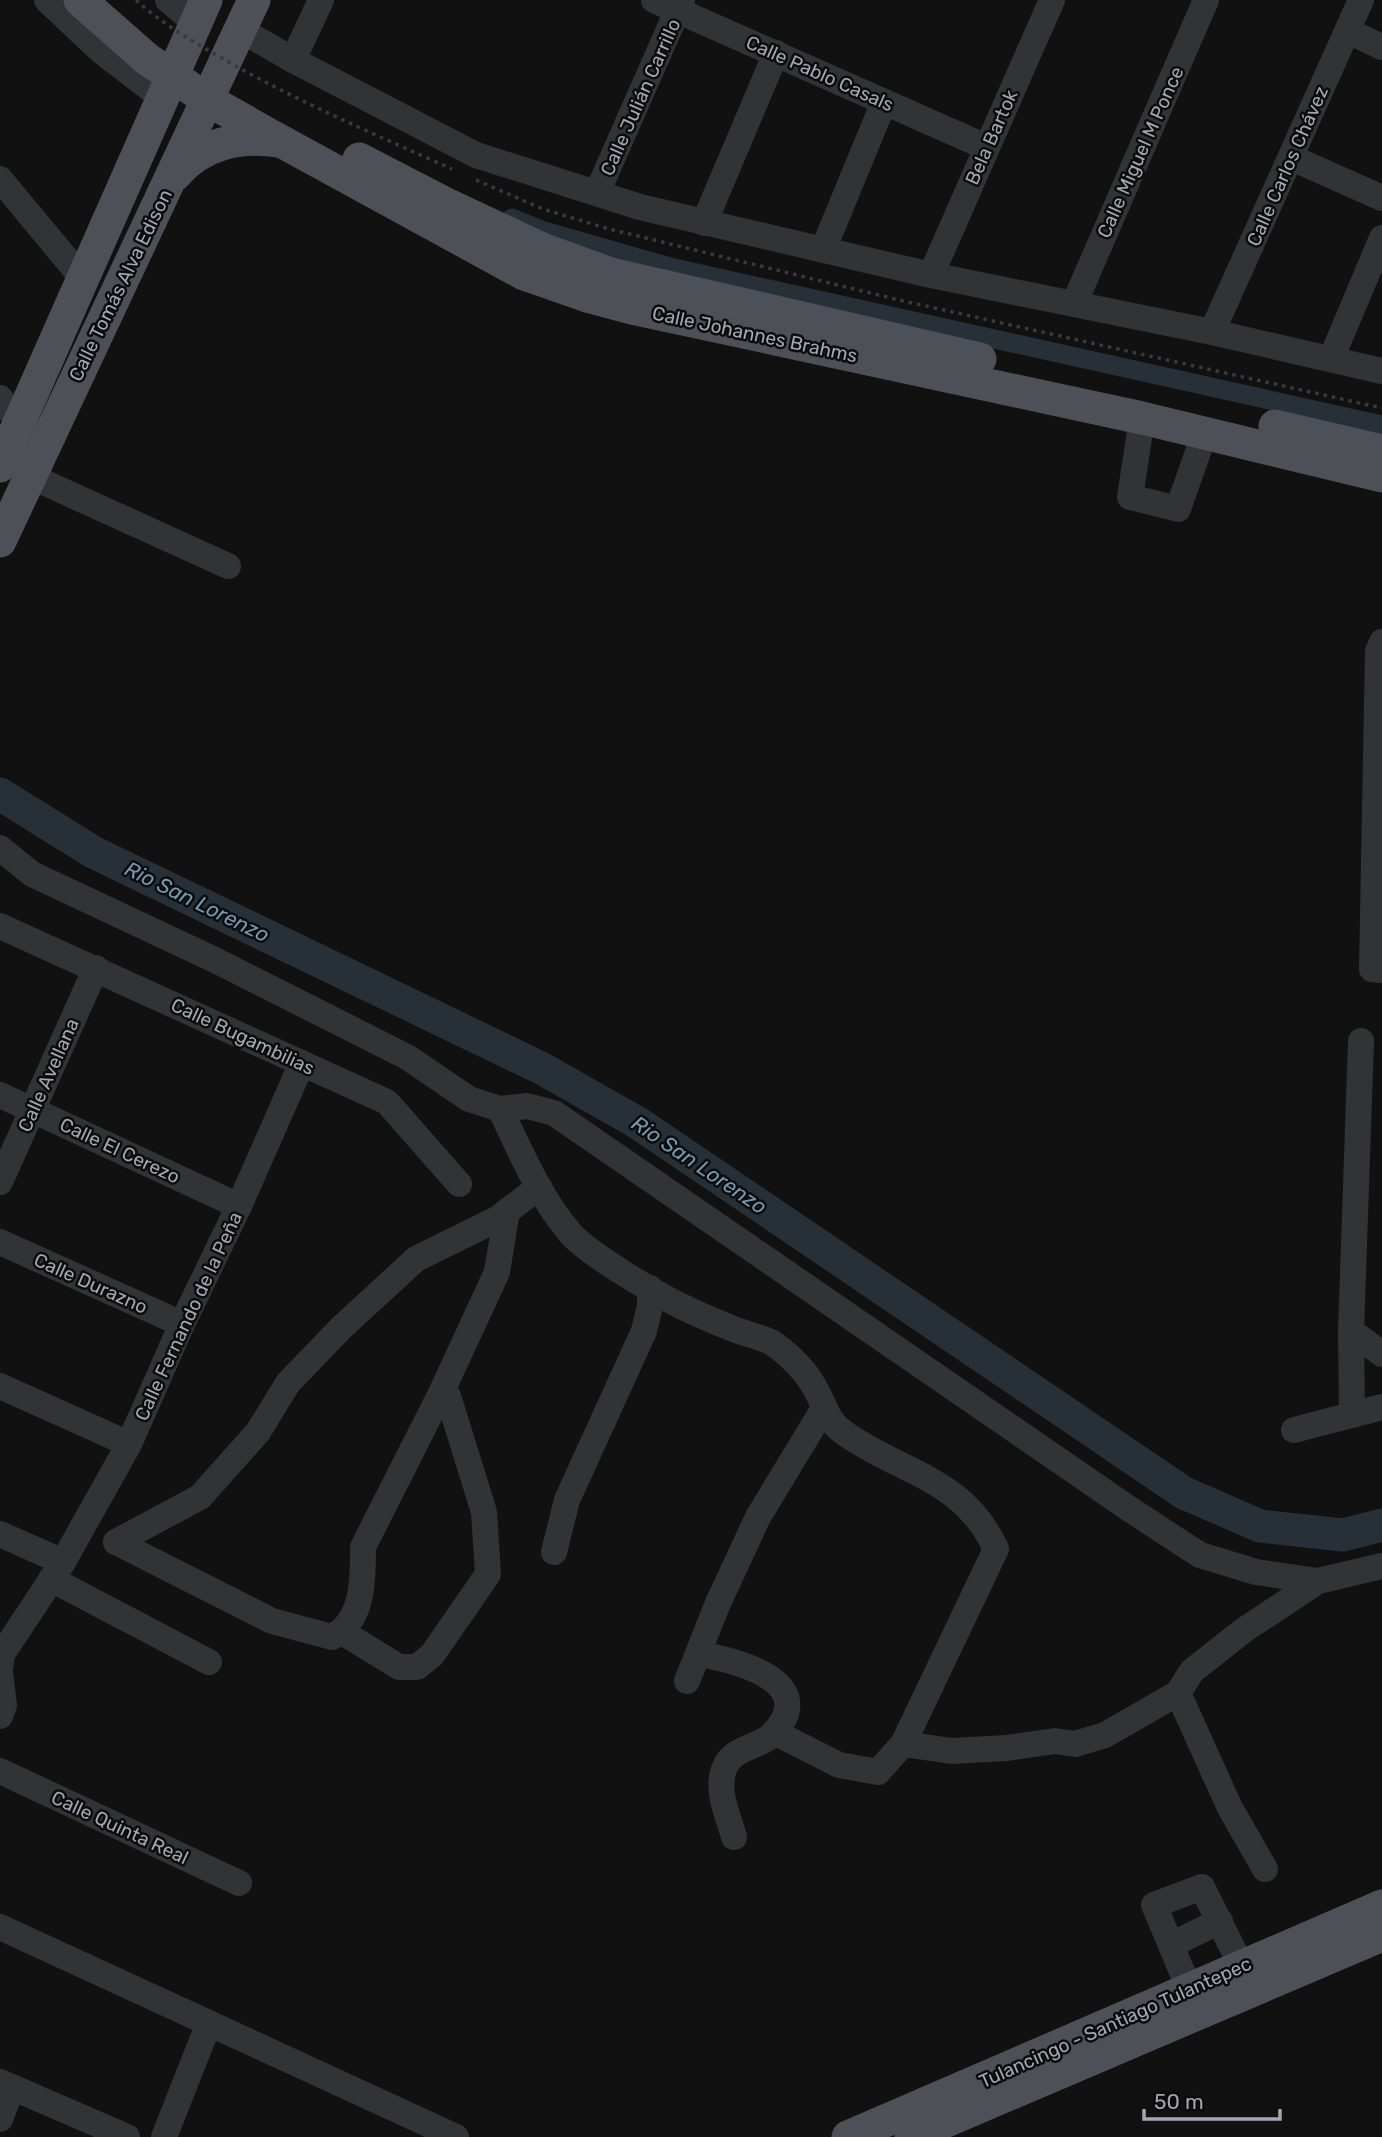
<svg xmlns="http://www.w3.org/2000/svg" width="1382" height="2137" viewBox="0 0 1382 2137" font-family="Rubik,sans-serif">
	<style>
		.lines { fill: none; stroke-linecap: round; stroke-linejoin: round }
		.canal { stroke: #273036; stroke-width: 19 }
		.river { stroke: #273036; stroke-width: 33 }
		.path { stroke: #383a3f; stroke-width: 3.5; stroke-dasharray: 3.5 5; stroke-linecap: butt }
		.minor { stroke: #323337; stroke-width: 26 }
		.major { stroke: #4d5057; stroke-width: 33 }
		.path-bridge { stroke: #383a3f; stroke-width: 3.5; stroke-dasharray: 3.5 5; stroke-linecap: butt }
		.labels { text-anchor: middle; stroke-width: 5; stroke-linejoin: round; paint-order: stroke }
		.street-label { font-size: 19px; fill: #a1a8b4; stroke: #0c0c0d }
		.water-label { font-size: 21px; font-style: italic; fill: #7699b1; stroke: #0c0c0d }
	</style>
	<rect width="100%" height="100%" fill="#111112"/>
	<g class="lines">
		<path class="canal" d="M512 218 544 231 670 267 1382 425"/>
		<path class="river" d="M0 794 93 852 543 1069 638 1123 1184 1493 1260 1526 1343 1535 1382 1525"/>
		<path class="path" d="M476 180 543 209 609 229 899 300 1382 408"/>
		<g class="minor">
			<path d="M47 0 101 51 162 98"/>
			<path d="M168 0 196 24"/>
			<path d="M654 0 986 147"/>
			<path d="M241 30 293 60 476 155 640 207 931 275 1212 332 1382 371"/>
			<path d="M1348 31 1382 47"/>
			<path d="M293 60 321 0"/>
			<path d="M1292 158 1382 198"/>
			<path d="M0 179 83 279"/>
			<path d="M597 193 682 0"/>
			<path d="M704 223 776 53"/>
			<path d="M823 250 884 102"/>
			<path d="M931 275 1052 0"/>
			<path d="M1074 304 1206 0"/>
			<path d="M1212 332 1361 0"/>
			<path d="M1331 359 1382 238"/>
			<path d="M0 398 19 422 33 431"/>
			<path d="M1142 418 1130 497 1178 509 1205 432"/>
			<path d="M30 476 228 566"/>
			<path d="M1382 642 1378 651 1372 969 1382 970"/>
			<path d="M0 848 32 874 217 961 407 1057 469 1099 500 1109 527 1106 554 1113 1131 1510 1200 1555 1256 1572 1318 1581 1382 1566"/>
			<path d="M0 926 387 1102 459 1184"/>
			<path d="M0 1095 239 1206"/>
			<path d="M500 1109C521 1152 539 1197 571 1234 589 1254 651 1291 677 1304 696 1314 716 1322 736 1330 747 1334 760 1337 771 1342 785 1351 804 1369 812 1383 823 1399 826 1421 843 1432 901 1474 963 1477 996 1549L903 1744 878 1772 839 1765 774 1732"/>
			<path d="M0 1182 96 968"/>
			<path d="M0 1242 182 1324"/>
			<path d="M1351 1331 1382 1354"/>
			<path d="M0 1386 129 1444"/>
			<path d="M1352 1415 1351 1331 1361 1041"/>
			<path d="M1294 1430 1382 1407"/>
			<path d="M0 1534 63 1562"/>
			<path d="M116 1542 272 1621 332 1637C364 1620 363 1579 363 1547L442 1391 497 1272 507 1211"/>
			<path d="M116 1542 200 1497 258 1432 288 1383 341 1328 416 1259 497 1219 539 1187"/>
			<path d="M554 1552 567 1500 644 1331 650 1306V1288"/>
			<path d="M51 1579 209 1662"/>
			<path d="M342 1632 399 1667H417L432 1655 488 1574 484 1512 448 1396 442 1391"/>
			<path d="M698 1654C734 1660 819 1680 775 1732 760 1749 733 1745 724 1769 716 1792 728 1815 734 1837"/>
			<path d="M0 1669 2 1654 63 1562 129 1444 182 1324 239 1206 302 1063"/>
			<path d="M0 1672 4 1705 0 1716"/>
			<path d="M687 1681 718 1603 758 1517 824 1408"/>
			<path d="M903 1744 952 1751 1007 1748 1055 1741 1075 1744 1105 1735 1178 1693"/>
			<path d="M0 1771 239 1883"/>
			<path d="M1265 1869 1230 1808 1178 1693 1192 1671 1244 1630 1318 1581"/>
			<path d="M0 1927 456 2137"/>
			<path d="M1171 1945 1220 1921"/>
			<path d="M1196 2005 1154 1905 1202 1887 1250 1983"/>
			<path d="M0 2082 127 2137"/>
			<path d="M0 2119 12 2088"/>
			<path d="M164 2137 209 2023"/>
		</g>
		<g class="major">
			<path d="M80 0 147 59 208 100 266 133 524 274 587 296 632 308 1142 418 1382 476"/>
			<path d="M359 159 446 204 542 249 611 274 980 359"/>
			<path d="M175 175C200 144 240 135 278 141"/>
			<path d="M1275 426 1382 451"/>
			<path d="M0 466 206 0"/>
			<path d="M0 541 254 0"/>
			<path d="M911 2136 1382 1935"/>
			<path d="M848 2137 1382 1906"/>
		</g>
		<path class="path-bridge" d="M136 0C161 23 190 40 220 57 294 100 374 134 452 169"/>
	</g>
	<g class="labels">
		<g class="street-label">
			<text transform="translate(820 73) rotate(24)" y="7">Calle Pablo Casals</text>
			<text transform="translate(640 97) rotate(-66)" y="7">Calle Julián Carrillo</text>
			<text transform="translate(991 137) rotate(-66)" y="7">Bela Bartok</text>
			<text transform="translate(1140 152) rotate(-66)" y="7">Calle Miguel M Ponce</text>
			<text transform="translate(1287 166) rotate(-66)" y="7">Calle Carlos Chávez</text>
			<text transform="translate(120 285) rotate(-64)" y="7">Calle Tomás Alva Edison</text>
			<text transform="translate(755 334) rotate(12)" y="7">Calle Johannes Brahms</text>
			<text transform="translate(243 1036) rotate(25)" y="7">Calle Bugambilias</text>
			<text transform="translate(48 1075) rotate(-66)" y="7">Calle Avellana</text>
			<text transform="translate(120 1150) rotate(25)" y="7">Calle El Cerezo</text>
			<text transform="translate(91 1283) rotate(24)" y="7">Calle Durazno</text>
			<text transform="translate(188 1316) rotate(-65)" y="7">Calle Fernando de la Peña</text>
			<text transform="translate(120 1827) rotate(25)" y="7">Calle Quinta Real</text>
			<text transform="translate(1115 2022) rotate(-24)" y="7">Tulancingo - Santiago Tulantepec</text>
		</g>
		<g class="water-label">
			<text transform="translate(197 902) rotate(26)" y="7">Rio San Lorenzo</text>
			<text transform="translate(699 1165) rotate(34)" y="7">Rio San Lorenzo</text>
		</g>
	</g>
	<path d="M1144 2109v10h136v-10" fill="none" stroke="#a1a8b4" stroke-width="3.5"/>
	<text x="1154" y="2109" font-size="21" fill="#a1a8b4" stroke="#0c0c0d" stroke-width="5" paint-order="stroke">50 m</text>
</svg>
